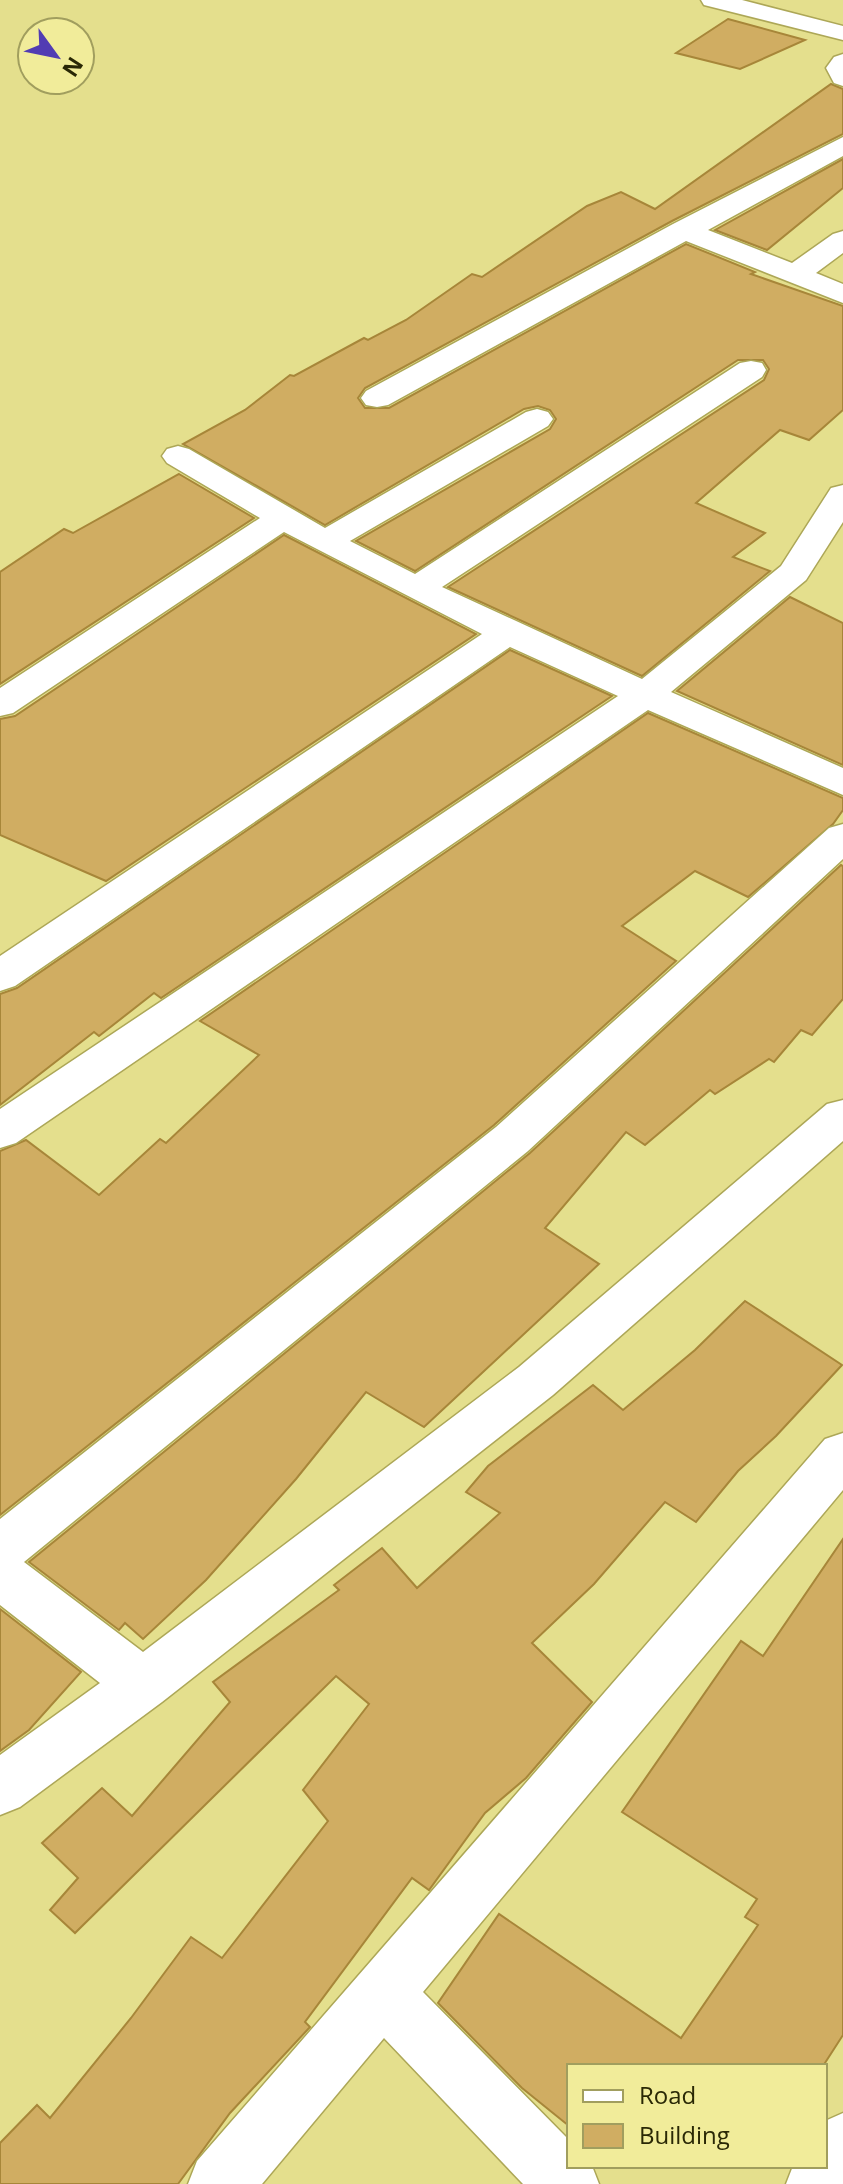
<svg xmlns="http://www.w3.org/2000/svg" width="843" height="2184" viewBox="0 0 843 2184" font-family="'Open Sans',sans-serif">
	<style>
		.building { fill: #d0ad62; stroke: #a78639; stroke-width: 2 }
		.lines { fill: none; stroke-linecap: round; stroke-linejoin: round }
		.street-casing { stroke: #ada757; stroke-width: 3 }
		.secondary-casing { stroke: #ada757; stroke-width: 3 }
		.street { fill: #fff; fill-rule: evenodd }
		.secondary { fill: #fff; fill-rule: evenodd }
	</style>
	<rect width="100%" height="100%" fill="#e4df8d"/>
	<g class="building">
		<path d="M728 19 805 40 740 69 676 53Z"/>
		<path d="M831 84 843 89V134L672 221 365 388 358 398 365 408H389L686 244 755 272 751 274 843 306V410L809 440 780 430 696 503 765 533 733 557 770 571 642 676 448 587 764 380 769 369 763 360H738L415 571 356 541 550 429 556 419 550 410 538 406 524 409 325 525 183 444 245 410 290 375 294 376 364 338 368 340 406 320 472 274 482 277 587 206 621 192 655 209Z"/>
		<path d="M843 159V188L767 250 715 230Z"/>
		<path d="M179 474 254 518 0 684V572L64 529 73 533Z"/>
		<path d="M284 535 476 634 106 881 0 835V719L15 716Z"/>
		<path d="M790 597 843 623V765L677 691Z"/>
		<path d="M510 650 612 696 161 998 154 993 99 1036 94 1032 0 1105V994L17 988Z"/>
		<path d="M648 713 843 798V810L833 824 748 897 695 871 622 926 676 961 494 1125 0 1515V1151L26 1140 99 1195 160 1139 166 1143 259 1055 200 1021Z"/>
		<path d="M841 865 843 866V999L812 1035 801 1030 774 1062 769 1059 715 1094 710 1090 645 1145 626 1132 545 1228 599 1264 424 1427 366 1392 296 1479 206 1580 143 1639 125 1623 119 1630 29 1562 530 1153Z"/>
		<path d="M745 1301 842 1365 776 1436 738 1471 696 1522 665 1502 594 1584 532 1643 592 1702 526 1778 485 1813 429 1890 412 1878 305 2022 310 2027 230 2113 178 2184H0V2143L37 2105 50 2118 131 2018 191 1937 222 1958 328 1821 303 1790 369 1704 336 1676 75 1933 50 1910 78 1878 42 1843 102 1788 132 1816 230 1702 213 1682 339 1590 334 1585 382 1548 417 1588 500 1513 466 1492 488 1466 593 1385 623 1410 695 1350Z"/>
		<path d="M843 1539V2035L823 2066H569V2126L522 2088 438 2003 499 1914 681 2038 758 1925 745 1917 757 1899 622 1812 741 1641 763 1656Z"/>
		<path d="M0 1609 81 1672 29 1730 0 1751Z"/>
	</g>
	<g class="lines">
		<g class="street-casing">
			<g id="street">
				<path d="M701 0H742L843 26V40L704 5Z"/>
				<path d="M843 137V156L708 230 792 263 833 234 843 231V253L816 273 843 284V303L686 241 388 405 377 407 366 405 361 398 366 391 673 224Z"/>
				<path d="M751 361 762 363 766 370 762 377 442 587 642 679 781 566 831 488 843 485V522L806 580 671 692 843 768V795L648 710 16 1143 0 1148V1109L618 696 510 647 15 986 0 991V956L482 634 284 532 13 713 0 716V688L260 518 167 463 162 456 167 449 178 446 189 449 325 528 526 412 537 409 548 412 553 419 548 426 350 541 415 574 740 363Z"/>
				<path d="M843 824V859L528 1151 24 1562 143 1652 519 1367 827 1104 843 1100V1141L553 1395 162 1702 20 1807 0 1815V1755L100 1683 0 1605V1519L496 1127 829 828Z"/>
				<path d="M843 1433V1490L423 1992 569 2140V2166H592L599 2184H523L384 2038 262 2184H188L197 2161 825 1439Z"/>
				<path d="M843 2113V2184H786L793 2166H825V2121Z"/>
			</g>
		</g>
		<g class="secondary-casing">
			<path id="secondary" d="M843 54V86L834 83 826 68 834 57Z"/>
		</g>
		<use href="#street" class="street"/>
		<use href="#secondary" class="secondary"/>
	</g>
	<rect x="567" y="2064" width="260" height="104" fill="#f1ec9a" stroke="#a19e5e" stroke-width="2"/>
	<rect x="583" y="2090" width="40" height="12" fill="#ffffff" stroke="#a19e5e" stroke-width="2"/>
	<text x="639" y="2104" font-size="24" fill="#2a2805">Road</text>
	<rect x="583" y="2124" width="40" height="24" fill="#d0ad62" stroke="#a19e5e" stroke-width="2"/>
	<text x="639" y="2144" font-size="24" fill="#2a2805">Building</text>
	<g transform="translate(56 56) rotate(123)"><circle r="38" fill="#f1ec9a" stroke="#a19e5e" stroke-width="2"/>
	<path d="M0-6L14 30L0 20L-14 30Z" fill="#523cb3"/>
	<text y="-12" font-size="22" font-weight="bold" text-anchor="middle" fill="#2a2805">N</text>
	</g>
</svg>
